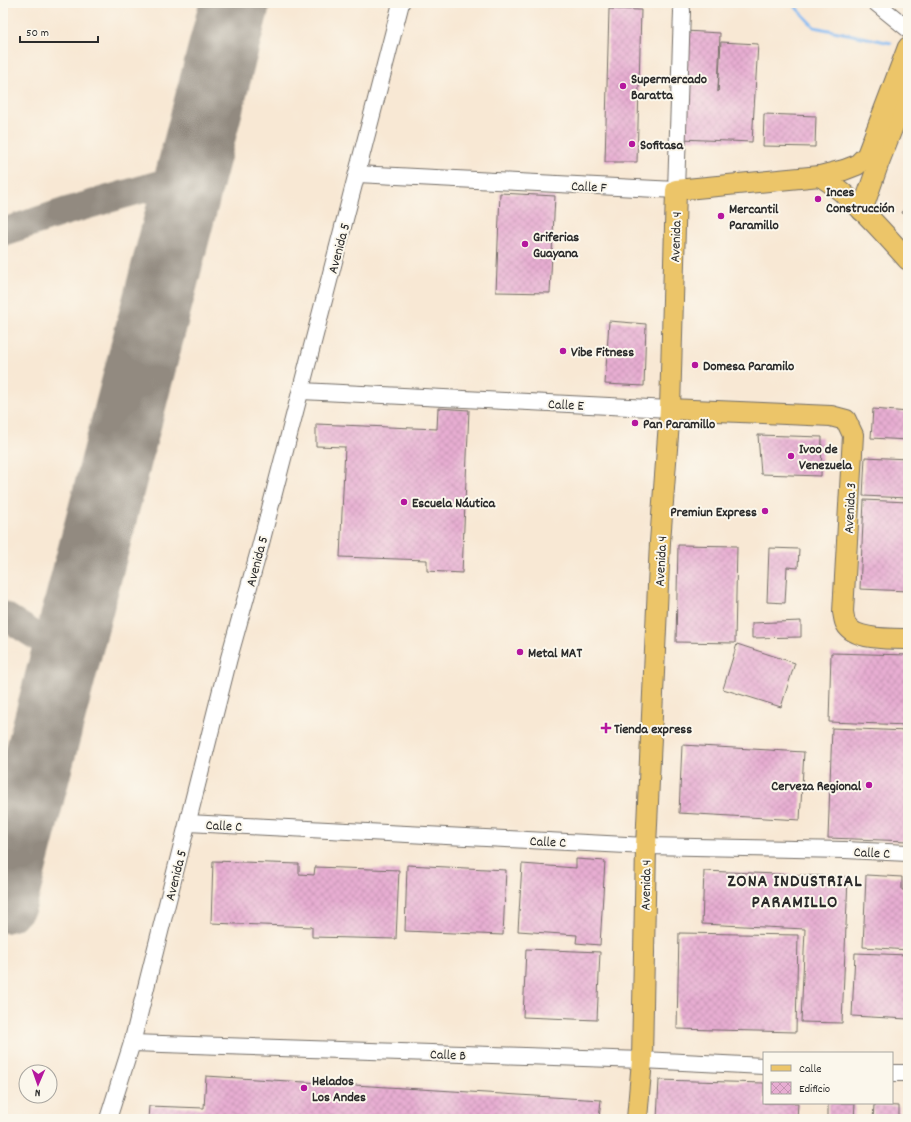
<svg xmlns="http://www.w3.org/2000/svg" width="911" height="1122" viewBox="0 0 911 1122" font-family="Dekko,sans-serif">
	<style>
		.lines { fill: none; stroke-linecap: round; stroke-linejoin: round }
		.stream { stroke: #84baf3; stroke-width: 3 }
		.taxiway { stroke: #928a80; stroke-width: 28 }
		.runway { stroke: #928a80; stroke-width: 70 }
		.building { fill: url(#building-cross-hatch) }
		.minor-casing { stroke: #736d66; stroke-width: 18 }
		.major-casing { stroke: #736d66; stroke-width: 22 }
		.minor { stroke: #fff; stroke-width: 16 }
		.major { stroke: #ecc569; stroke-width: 20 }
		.poi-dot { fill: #b5179e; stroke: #fbf7ec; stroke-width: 1.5 }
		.labels { text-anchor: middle; stroke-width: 4; stroke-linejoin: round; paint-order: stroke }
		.poi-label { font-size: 14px; font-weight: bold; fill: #2b2b2b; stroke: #fbf7ec; text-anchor: start }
		.street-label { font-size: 14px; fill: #2b2b2b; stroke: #fbf7ec }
		.district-label { font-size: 18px; font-weight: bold; letter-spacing: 1px; fill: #2b2b2b; stroke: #fbf7ec }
	</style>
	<defs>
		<pattern id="building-cross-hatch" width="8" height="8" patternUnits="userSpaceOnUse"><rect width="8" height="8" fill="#e7add2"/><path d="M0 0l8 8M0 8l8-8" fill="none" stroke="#c695b4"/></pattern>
	</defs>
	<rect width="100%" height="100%" fill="#fbf7ec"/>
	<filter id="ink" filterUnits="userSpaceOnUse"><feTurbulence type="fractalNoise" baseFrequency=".025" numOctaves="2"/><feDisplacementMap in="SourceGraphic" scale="8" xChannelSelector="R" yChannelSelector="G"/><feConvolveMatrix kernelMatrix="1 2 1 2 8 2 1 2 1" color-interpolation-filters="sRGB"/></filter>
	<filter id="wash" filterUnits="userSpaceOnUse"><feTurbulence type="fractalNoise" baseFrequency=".012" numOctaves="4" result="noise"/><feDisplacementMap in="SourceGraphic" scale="16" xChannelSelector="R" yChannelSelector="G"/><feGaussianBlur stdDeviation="0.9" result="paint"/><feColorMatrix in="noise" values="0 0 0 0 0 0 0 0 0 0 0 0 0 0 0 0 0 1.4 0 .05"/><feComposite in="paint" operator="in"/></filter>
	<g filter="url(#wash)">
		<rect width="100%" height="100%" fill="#f8e8d4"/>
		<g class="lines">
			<path class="stream" d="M792 3 814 27 891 43"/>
			<g class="taxiway">
				<path d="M3 232 64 212 191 175"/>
				<path d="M3 615 66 655"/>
			</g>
			<path class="runway" d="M3 898 235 3"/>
		</g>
		<g id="blocks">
			<g class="building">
				<path d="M609 9 641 10 637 162H605Z"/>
				<path d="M685 31 720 33 718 92 721 42 758 44 752 142 681 139Z"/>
				<path d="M764 114 816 116 815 147 763 146Z"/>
				<path d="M500 193 555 196 550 293 496 292Z"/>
				<path d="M908 198V215L902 213Z"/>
				<path d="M609 321 646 324 644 386 605 384Z"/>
				<path d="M438 408 469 410 462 573 427 571V560L340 557 345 447 316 446V424L437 429Z"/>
				<path d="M873 409 908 412V440L871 438Z"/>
				<path d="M758 435 822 437 821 476 761 474Z"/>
				<path d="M865 457 908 459V498L863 496Z"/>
				<path d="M864 500 908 502V591L860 589Z"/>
				<path d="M678 545 737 546 735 643 676 642Z"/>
				<path d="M769 548 799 549 798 568 787 567 785 603 767 602Z"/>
				<path d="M801 621V637L752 638V623Z"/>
				<path d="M737 644 795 663 781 707 723 689Z"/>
				<path d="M831 653 908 655V725L829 722Z"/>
				<path d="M832 728 908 731V841L828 838Z"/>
				<path d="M682 745 804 752 800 820 679 813Z"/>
				<path d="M576 859 605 861 600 945 576 943 577 935 518 931 522 864 576 868Z"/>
				<path d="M213 861 299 864V874L314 875 315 867 399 870 396 939 312 937V927L211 923Z"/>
				<path d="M407 865 506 870 503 935 405 931Z"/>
				<path d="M704 871 848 877 842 1023 801 1022 805 929 702 924Z"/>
				<path d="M866 875 902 877V890H908V950L863 947Z"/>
				<path d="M679 933 798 935 796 1032 677 1029Z"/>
				<path d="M526 949 600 952 597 1020 523 1017Z"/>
				<path d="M855 953 908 955V1019L852 1016Z"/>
				<path d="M206 1076 601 1100 599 1119H148L149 1106 204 1108Z"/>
				<path d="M659 1080 764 1083V1103H798L797 1119H657Z"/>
				<path d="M828 1103H855L854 1119H828Z"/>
				<path d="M874 1105 899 1106V1119H873Z"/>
			</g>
		</g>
	</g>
	<g filter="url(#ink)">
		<use href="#blocks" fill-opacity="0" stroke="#736d66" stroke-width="1"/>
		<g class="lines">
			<g class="minor-casing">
				<g id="minor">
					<path d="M876 3 908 29"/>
					<path d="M357 174 676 190 682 11 681 3"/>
					<path d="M301 391 670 409"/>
					<path d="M188 823 646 846 845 850 908 853"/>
					<path d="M132 1043 642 1060 764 1066"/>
					<path d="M892 1073H908"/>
					<path d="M108 1119 132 1043 229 658 260 547 401 3"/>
				</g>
			</g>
			<g class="major-casing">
				<g id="major">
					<path d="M820 176C852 196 883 232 908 260"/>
					<path d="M862 211 879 162 908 88"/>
					<path d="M670 409 831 416 846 420 853 435 843 612C844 616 844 621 846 624 854 640 892 639 908 639"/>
					<path d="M637 1119 642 1060 646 846 660 542 670 409 676 190 820 176 844 170 857 165 867 155 908 47"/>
				</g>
			</g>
			<use href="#minor" class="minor"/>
			<use href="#major" class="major"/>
		</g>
	</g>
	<g class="poi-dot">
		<circle cx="623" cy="86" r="4"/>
		<circle cx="632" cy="144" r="4"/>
		<circle cx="818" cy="199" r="4"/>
		<circle cx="721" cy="216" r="4"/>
		<circle cx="525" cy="244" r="4"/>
		<circle cx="563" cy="351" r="4"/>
		<circle cx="695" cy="365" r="4"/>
		<circle cx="635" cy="423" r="4"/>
		<circle cx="791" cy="456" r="4"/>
		<circle cx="404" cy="502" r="4"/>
		<circle cx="765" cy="511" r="4"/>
		<circle cx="520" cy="652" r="4"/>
		<path d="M604 722h4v4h4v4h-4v4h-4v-4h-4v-4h4z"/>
		<circle cx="869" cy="785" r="4"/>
		<circle cx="304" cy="1088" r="4"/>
	</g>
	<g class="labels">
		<g class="poi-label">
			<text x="631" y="83">Supermercado<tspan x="631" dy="16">Baratta</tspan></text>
			<text x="640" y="149">Sofitasa</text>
			<text x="826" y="196">Inces<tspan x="826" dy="16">Construcción</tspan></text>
			<text x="729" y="213">Mercantil<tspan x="729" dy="16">Paramillo</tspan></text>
			<text x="533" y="241">Griferias<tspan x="533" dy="16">Guayana</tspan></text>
			<text x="571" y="356">Vibe Fitness</text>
			<text x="703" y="370">Domesa Paramilo</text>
			<text x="643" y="428">Pan Paramillo</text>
			<text x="799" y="453">Ivoo de<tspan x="799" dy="16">Venezuela</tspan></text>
			<text x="412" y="507">Escuela Náutica</text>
			<text x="757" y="516" text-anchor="end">Premiun Express</text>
			<text x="528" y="657">Metal MAT</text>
			<text x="614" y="733">Tienda express</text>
			<text x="861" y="790" text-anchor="end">Cerveza Regional</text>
			<text x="312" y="1085">Helados<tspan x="312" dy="16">Los Andes</tspan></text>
		</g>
		<g class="street-label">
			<text transform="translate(589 186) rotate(3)" y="5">Calle F</text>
			<text transform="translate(675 237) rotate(-88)" y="5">Avenida 4</text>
			<text transform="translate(338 248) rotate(-75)" y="5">Avenida 5</text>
			<text transform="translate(566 404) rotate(3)" y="5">Calle E</text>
			<text transform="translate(849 508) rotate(-87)" y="5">Avenida 3</text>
			<text transform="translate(256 561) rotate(-75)" y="5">Avenida 5</text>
			<text transform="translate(660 561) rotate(-87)" y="5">Avenida 4</text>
			<text transform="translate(224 825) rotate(3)" y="5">Calle C</text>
			<text transform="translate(548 841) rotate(3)" y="5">Calle C</text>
			<text transform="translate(872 852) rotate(3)" y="5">Calle C</text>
			<text transform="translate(175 875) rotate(-76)" y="5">Avenida 5</text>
			<text transform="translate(645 885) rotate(-89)" y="5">Avenida 4</text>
			<text transform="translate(448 1054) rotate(2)" y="5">Calle B</text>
		</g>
		<g class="district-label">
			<text x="795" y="886">ZONA INDUSTRIAL<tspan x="795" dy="21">PARAMILLO</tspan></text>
		</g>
	</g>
	<rect width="911" height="1122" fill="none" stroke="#fbf7ec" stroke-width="16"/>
	<rect x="763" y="1052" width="130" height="52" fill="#fbf7ec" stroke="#a8a59f"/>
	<rect x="771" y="1065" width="20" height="6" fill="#ecc569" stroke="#a8a59f"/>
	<text x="799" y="1072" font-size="12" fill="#2b2b2b">Calle</text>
	<rect x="771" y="1082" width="20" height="12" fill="url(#building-cross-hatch)" stroke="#a8a59f"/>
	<text x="799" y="1092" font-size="12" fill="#2b2b2b">Edificio</text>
	<g transform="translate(38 1084) rotate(182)"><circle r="19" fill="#fbf7ec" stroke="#a8a59f"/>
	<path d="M0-3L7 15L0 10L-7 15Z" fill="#b5179e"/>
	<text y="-6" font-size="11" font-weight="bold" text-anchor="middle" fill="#2b2b2b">N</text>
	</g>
	<path d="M20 36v6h78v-6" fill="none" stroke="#2b2b2b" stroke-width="2"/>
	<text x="26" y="36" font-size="12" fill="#2b2b2b" stroke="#fbf7ec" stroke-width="3" paint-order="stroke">50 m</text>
</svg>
